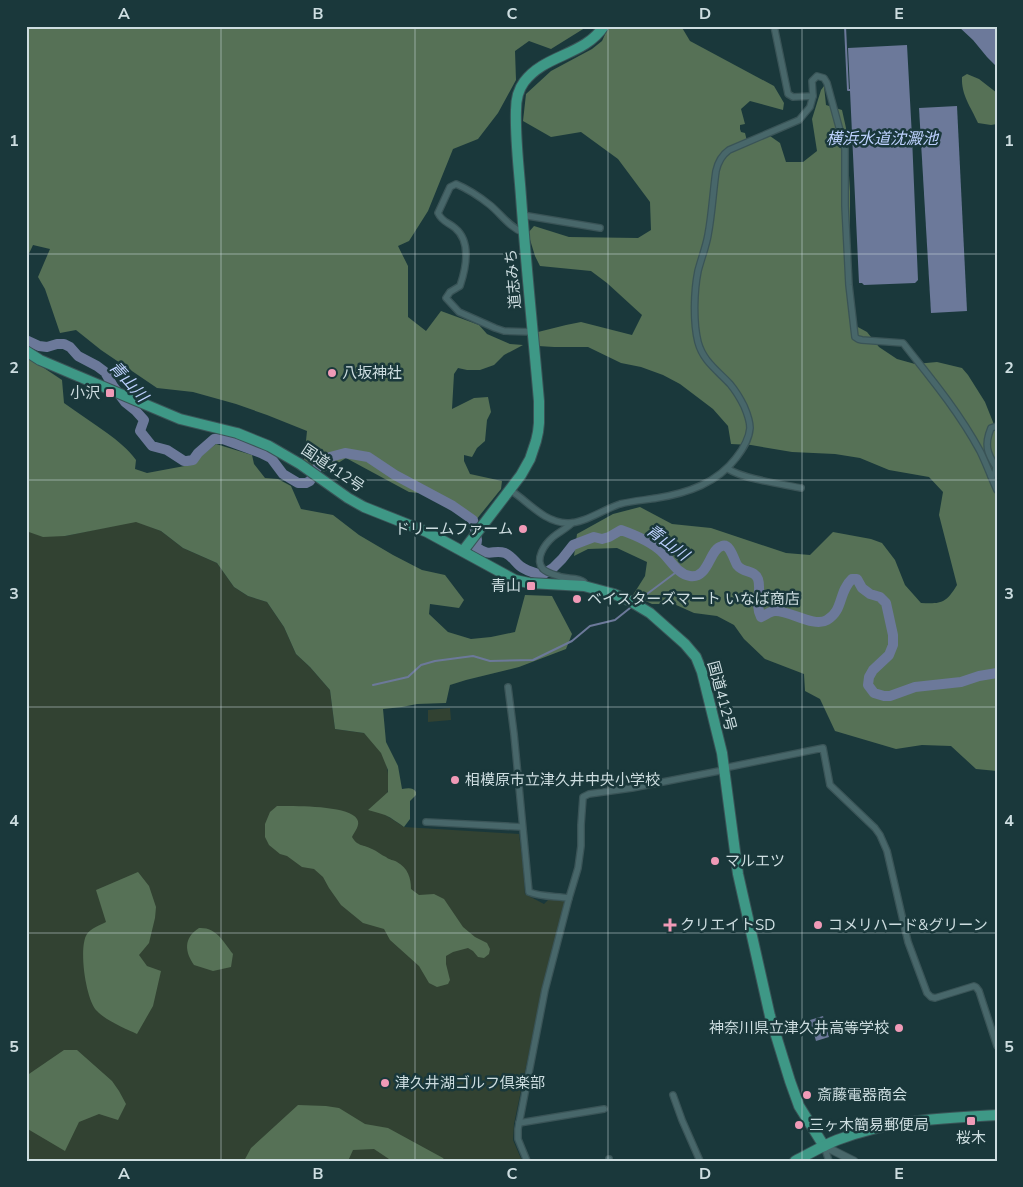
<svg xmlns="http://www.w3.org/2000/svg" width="1023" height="1187" viewBox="0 0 1023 1187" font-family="'Nunito Sans','Noto Sans JP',sans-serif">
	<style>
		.green { fill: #324232 }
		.forest { fill: #567156 }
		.water { fill: #6c799a }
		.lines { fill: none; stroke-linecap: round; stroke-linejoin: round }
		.stream { stroke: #6c799a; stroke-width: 2 }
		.river { stroke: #6c799a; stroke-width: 10 }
		.minor-casing { stroke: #3a5457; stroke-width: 8 }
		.tertiary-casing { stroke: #3a5457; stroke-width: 9 }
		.trunk-casing { stroke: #3a5457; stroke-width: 12 }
		.minor { stroke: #48676a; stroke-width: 5.5 }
		.tertiary { stroke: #48676a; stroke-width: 7 }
		.trunk { stroke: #3e9886; stroke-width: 10 }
		.grid { fill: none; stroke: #cddde0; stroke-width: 1; stroke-opacity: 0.55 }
		.poi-dot { fill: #f09ab7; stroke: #1a383b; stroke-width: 2 }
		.labels { text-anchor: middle; stroke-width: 5; stroke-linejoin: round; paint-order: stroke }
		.street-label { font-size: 15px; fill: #cddde0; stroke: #1a383b }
		.poi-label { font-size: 15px; fill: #cddde0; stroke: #1a383b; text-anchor: start }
		.water-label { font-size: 16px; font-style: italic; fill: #bdd1fe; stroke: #1a383b }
		.neatline { fill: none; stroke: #cddde0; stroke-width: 2 }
		.grid-label { font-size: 16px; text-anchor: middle; font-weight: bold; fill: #cddde0 }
	</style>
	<rect width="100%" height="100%" fill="#1a383b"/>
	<g class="green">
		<path d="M136 521 161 531 183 548 217 563 234 587 248 596 267 602 284 627 296 654 310 667 330 690 335 729 364 733C370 739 376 745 380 751 393 770 388 794 384 814L392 819 404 827 519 834 523 865 525 894 544 904 549 899 564 901V907L542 990 514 1124 513 1140 522 1161H26V531L65 536Z"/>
		<path d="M450 708 451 720 428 722V710Z"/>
	</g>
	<g class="forest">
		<path d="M26 26H588L551 49 529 41 515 51 516 80 498 113 478 139 453 149 428 211 409 241 398 246 408 266V317L426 331 441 311 479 325 487 334 510 344 523 345 504 355 494 365 480 370H467L458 368 454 374 452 409 474 398 488 397 491 412 487 420 485 441 477 448 472 457 464 455V461L470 474 502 481 501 489 476 520 438 495 409 492 346 458 324 472 304 460 307 431 267 415 236 404 193 392 157 388 101 350 76 330 60 333 45 289 38 277 50 249 33 245 26 260Z"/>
		<path d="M609 26H681L690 41 774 86 784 103 783 110 750 101 741 109 745 124 740 125V129L741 132 745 133 748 145 770 136 780 143 786 162H803L817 151 812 119 821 90 824 86 826 105 842 110 846 128 850 191V293L856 326 867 332 879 347 897 359 915 364 937 362 962 368 968 375 985 402 997 432V771L976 769 951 746 922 745 896 749 835 731 820 699 805 691 804 674 765 659 744 639 734 625 717 616 694 613 674 604H652L633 595 645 576 647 562 617 548 588 549 574 556 577 534 613 514 640 507 672 524 711 528 786 553 810 555 833 532 871 539 882 543 895 560 905 585 921 603C942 604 946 603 957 585L939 515 943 492 929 477 889 470 860 458 835 454 792 452 751 445 731 444 728 426 713 409 680 384 663 375 641 367 621 363 588 347H554L538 346V332L566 325 581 322 632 335 642 315 607 283 591 271 540 266 535 256 528 233 534 226 569 237 638 238 651 230 650 202 618 159 581 132 551 137 523 121 526 94 551 71 592 49 602 41Z"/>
		<path d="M967 74 979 79 997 93V124L991 125 978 123C971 107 961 95 962 77Z"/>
		<path d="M26 356 62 380 64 403C78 413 93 423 107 433 118 441 128 449 136 460L135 469 147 473 190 465 216 444 252 455 254 464 265 478 278 479 291 486 301 509 333 515 359 535 393 555 422 570 445 575 464 600 459 608 430 604 429 614 448 632 471 639 491 637 515 632 525 595 552 596 572 634 566 649 519 667 466 680 450 685 446 703 417 704 402 707 383 709 386 742 398 766 402 789C408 788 413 787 416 792V795L410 801V819L404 827C398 823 392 818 385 815 380 813 374 812 368 810L388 792V770L381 753 364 733 335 729 330 690 310 667 296 654 284 627 267 602 248 596 234 587 217 563 183 548 161 531 136 522 65 536 43 537 26 531Z"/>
		<path d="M277 806C293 806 349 805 357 819 361 825 354 832 352 837 358 847 363 844 372 849 377 851 381 855 386 857 389 860 394 860 397 862 408 868 411 878 411 889L419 895 434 894 444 899 463 927 475 937 487 943 490 949 489 954 484 958 478 957 473 951 468 948 453 952 446 956V964L450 980 448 984 437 987 429 983 419 966 390 940 384 929 363 923 341 905 329 888 323 877 314 869 302 867 287 856 280 854 269 845 265 837V824L270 812Z"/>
		<path d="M138 872 149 886 156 907 155 918 149 943 139 955 147 966 161 971 153 1006 137 1034C126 1029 105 1020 97 1011 86 1001 78 947 87 934 90 929 100 925 106 922L96 890Z"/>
		<path d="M199 928C216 927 223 941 233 954L231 967 213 971 194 965C185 952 183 938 199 928Z"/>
		<path d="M64 1050H77L112 1081 119 1091 126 1104 118 1120 99 1114 79 1122 65 1151 26 1128V1076Z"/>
		<path d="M298 1105 326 1106 339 1108 365 1124 388 1128 443 1158 445 1161H392L374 1149 353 1150 348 1161H244L251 1148Z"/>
	</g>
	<g class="water">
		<path d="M958 26H994L997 29V67L987 57 973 40Z"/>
		<path d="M907 45 912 137 918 280 915 283 864 285 862 283H859L848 48Z"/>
		<path d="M957 106 967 311 931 313 919 108Z"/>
		<path d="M823 1016 829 1037 816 1041 810 1020Z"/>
	</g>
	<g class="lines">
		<g class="stream">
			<path d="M845 26 848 90H850"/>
			<path d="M639 600 679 570"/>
			<path d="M373 685 408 677 421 665 435 661 473 656 490 661 533 660 572 641 590 626 615 620 630 608"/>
		</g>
		<path class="river" d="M26 340 39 346 47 347 57 344H64L70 347 78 356 97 366 105 372 113 386 125 402 135 410 144 420 140 431 152 446 167 450 184 461H187L193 460 198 453 214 439H223L261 453 271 458 283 474 298 483H306L310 481 318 466 326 459 330 457 345 453 368 457 395 475 453 506 473 520 477 540 476 547C490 558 493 549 505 553 512 556 515 562 520 566 526 571 535 573 542 575L553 568 562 559 573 545 594 537 602 539 609 537 621 530C635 535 650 541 661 551 670 559 677 574 690 576 709 579 709 549 722 546 730 543 734 560 737 565 744 574 754 569 758 579 762 591 754 603 761 617 766 615 770 611 775 611 789 610 814 628 827 620 844 610 838 592 852 579H857L862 588 870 594 880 597 886 603 893 635V645L889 655 873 670 869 677 868 685 874 693 884 696H890L915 687 961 682 979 676 997 673"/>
		<g class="minor-casing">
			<g id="minor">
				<path d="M774 26 788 94 793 97 813 96"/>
				<path d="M522 215 600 228"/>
				<path d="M524 233C510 228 501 214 490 205 480 197 468 189 456 184L450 187 438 213C442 222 448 222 455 228 472 242 466 268 460 286L450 292 446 298 459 312 495 328 504 331 533 332"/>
				<path d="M728 469C744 479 781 484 801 488"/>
				<path d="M991 476 995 473 996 467C987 453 984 445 991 428L997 426"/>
				<path d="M510 490C528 501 543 522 567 523 583 524 604 509 620 504 632 501 645 500 657 498 688 493 717 483 736 458 743 449 749 440 750 428 750 420 747 413 744 406 740 398 735 390 730 384 717 370 703 361 698 342 693 322 694 291 698 271 701 259 706 247 708 235 712 214 713 192 716 171 718 162 722 155 729 150L799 120 810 107 813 96 812 81 817 76 824 78 827 83 845 149V206L849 285 855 337 858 339 862 340 903 343C930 377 959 412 980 451 986 463 991 477 997 490"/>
				<path d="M572 523C566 529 559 532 553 537 545 544 534 559 543 569 547 573 556 575 561 577 569 579 578 577 584 582V586"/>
				<path d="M508 687 514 734 529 892C541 897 556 896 569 898"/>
				<path d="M724 768 823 748 830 785 875 828 880 835 887 851 908 942 927 993 931 997 935 998 974 986 976 987 979 991 997 1046"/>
				<path d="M426 822 522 827"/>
				<path d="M673 1095 682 1120 700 1161"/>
				<path d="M519 1123 604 1109"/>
				<path d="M824 1146 829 1161"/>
				<path d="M609 1159V1161"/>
				<path d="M527 1161 518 1139V1129L545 990 569 898 578 868 581 846V825L583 797 589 794 632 788 724 770"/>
			</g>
		</g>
		<g class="tertiary-casing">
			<path id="tertiary" d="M824 1146 854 1161"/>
		</g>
		<g class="trunk-casing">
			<g id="trunk">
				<path d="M26 351 40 360 73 374 180 419 237 433 269 446 300 464 348 498 364 507 427 532 515 580 529 583 584 586 614 594 630 601 650 613 685 644 696 657 702 672 722 753 738 874 770 1016 790 1081 799 1106 824 1146"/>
				<path d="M463 551 521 475 530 459 536 441 538 432 539 423V401C533 333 526 265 521 197 519 168 515 139 516 110 516 100 518 90 524 82 545 54 584 56 604 26"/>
				<path d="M795 1161C809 1154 822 1146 837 1140 888 1120 943 1118 997 1115"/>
			</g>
		</g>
		<use href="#minor" class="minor"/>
		<use href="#tertiary" class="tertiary"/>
		<use href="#trunk" class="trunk"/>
	</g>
	<path class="grid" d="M221 26V1161M415 26V1161M608 26V1161M802 26V1161M26 254H997M26 480H997M26 707H997M26 933H997"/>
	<g class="poi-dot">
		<circle cx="332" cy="373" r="5"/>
		<rect x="105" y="388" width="10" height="10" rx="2.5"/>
		<circle cx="523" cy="529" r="5"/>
		<rect x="526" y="581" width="10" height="10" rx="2.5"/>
		<circle cx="577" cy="599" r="5"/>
		<circle cx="455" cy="780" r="5"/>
		<circle cx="715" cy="861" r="5"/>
		<path d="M667.5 917.5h5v5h5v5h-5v5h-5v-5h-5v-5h5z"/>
		<circle cx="818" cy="925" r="5"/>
		<circle cx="899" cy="1028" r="5"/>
		<circle cx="385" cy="1083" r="5"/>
		<circle cx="807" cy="1095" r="5"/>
		<rect x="966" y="1116" width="10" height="10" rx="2.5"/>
		<circle cx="799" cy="1125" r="5"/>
	</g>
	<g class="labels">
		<g class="street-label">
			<text transform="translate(513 279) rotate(-95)" y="5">道志みち</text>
			<text transform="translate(333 468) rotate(34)" y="5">国道412号</text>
			<text transform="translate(722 696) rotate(75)" y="5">国道412号</text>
		</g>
		<g class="poi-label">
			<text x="342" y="378">八坂神社</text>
			<text x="100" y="398" text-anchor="end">小沢</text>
			<text x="513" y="534" text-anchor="end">ドリームファーム</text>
			<text x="521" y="591" text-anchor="end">青山</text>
			<text x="587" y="604">ベイスターズマート いなば商店</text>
			<text x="465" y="785">相模原市立津久井中央小学校</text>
			<text x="725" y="866">マルエツ</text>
			<text x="680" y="930">クリエイトSD</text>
			<text x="828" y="930">コメリハード&amp;グリーン</text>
			<text x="889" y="1033" text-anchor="end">神奈川県立津久井高等学校</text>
			<text x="395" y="1088">津久井湖ゴルフ倶楽部</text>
			<text x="817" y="1100">斎藤電器商会</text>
			<text x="809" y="1130">三ヶ木簡易郵便局</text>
			<text x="971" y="1143" text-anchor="middle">桜木</text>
		</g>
		<g class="water-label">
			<text x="882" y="144">横浜水道沈澱池</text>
			<text transform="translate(129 381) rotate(48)" y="6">青山川</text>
			<text transform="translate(668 542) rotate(37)" y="6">青山川</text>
		</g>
	</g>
	<rect width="1023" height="1187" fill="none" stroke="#1a383b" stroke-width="55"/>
	<rect x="28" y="28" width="968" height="1132" class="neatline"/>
	<g class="grid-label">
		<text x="124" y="19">A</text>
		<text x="318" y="19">B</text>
		<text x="512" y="19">C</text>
		<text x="705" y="19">D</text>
		<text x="899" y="19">E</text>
		<text x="14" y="146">1</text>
		<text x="1009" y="146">1</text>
		<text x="14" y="373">2</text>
		<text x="1009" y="373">2</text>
		<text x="14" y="599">3</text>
		<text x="1009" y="599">3</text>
		<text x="14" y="826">4</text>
		<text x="1009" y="826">4</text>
		<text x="14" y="1052">5</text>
		<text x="1009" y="1052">5</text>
		<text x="124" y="1179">A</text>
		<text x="318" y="1179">B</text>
		<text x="512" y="1179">C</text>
		<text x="705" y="1179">D</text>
		<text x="899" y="1179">E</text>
	</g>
</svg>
